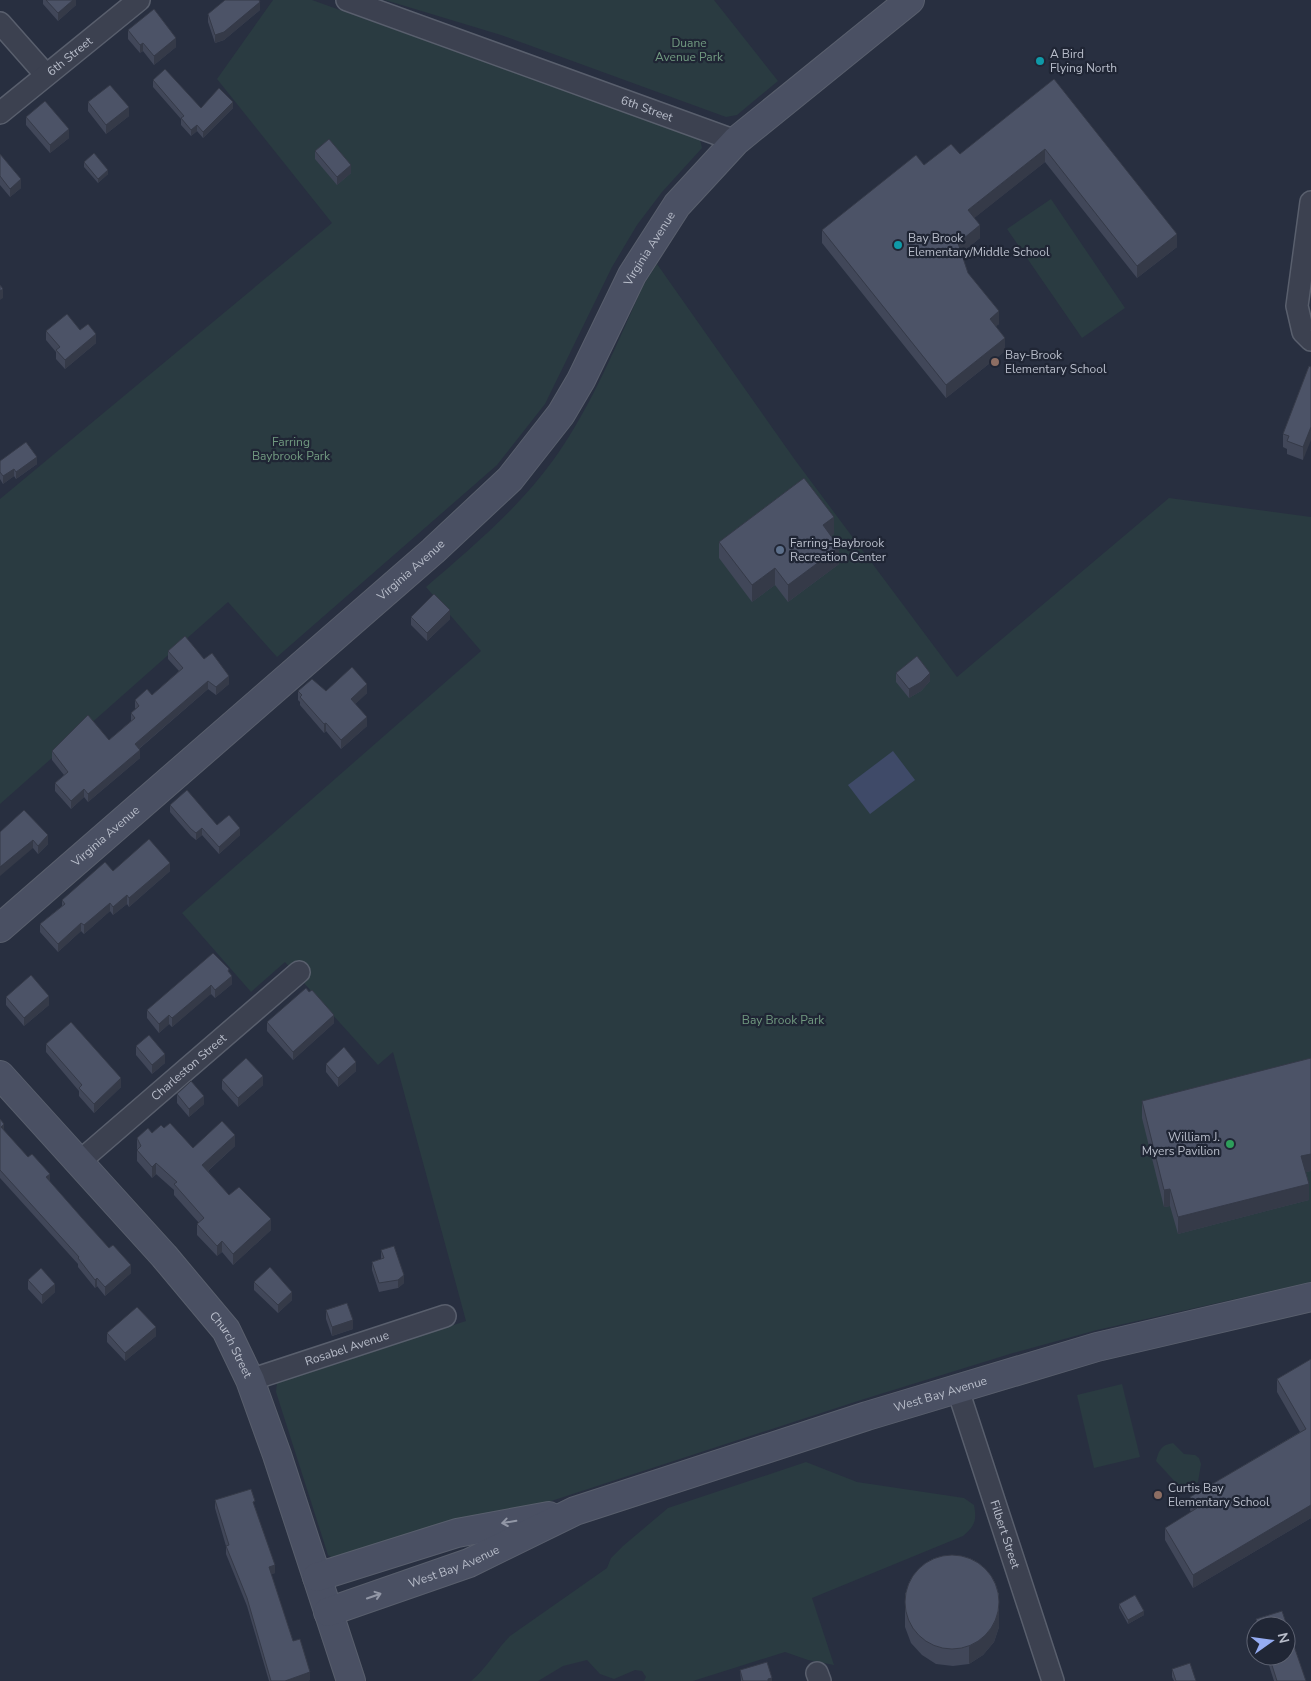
<svg xmlns="http://www.w3.org/2000/svg" width="1311" height="1681" viewBox="0 0 1311 1681" font-family="'Nunito Sans',sans-serif">
	<style>
		.green { fill: #2a3b41 }
		.water { fill: #3f4a68 }
		.lines { fill: none; stroke-linecap: round; stroke-linejoin: round }
		.street-casing { stroke: #595f6d; stroke-width: 24 }
		.secondary-casing { stroke: #595f6d; stroke-width: 30 }
		.street { stroke: #3c4150; stroke-width: 21 }
		.secondary { stroke: #4a5063; stroke-width: 28 }
		.wall { fill: #414759 }
		.shaded-wall { fill: #353a48 }
		.building { fill: #4c5367; stroke: #353a48 }
		.oneway { stroke: #9297a6 }
		.culture-dot { fill: #0f9aa8; stroke: #202635; stroke-width: 2 }
		.education-dot { fill: #8d6e63; stroke: #202635; stroke-width: 2 }
		.service-dot { fill: #5c6f8a; stroke: #202635; stroke-width: 2 }
		.leisure-dot { fill: #2e9e5b; stroke: #202635; stroke-width: 2 }
		.labels { text-anchor: middle; stroke-width: 4.5; stroke-linejoin: round; paint-order: stroke }
		.park-label { font-size: 12px; fill: #719a80; stroke: #202635 }
		.poi-label { font-size: 12px; fill: #b8bdca; stroke: #202635; text-anchor: start }
		.street-label { font-size: 12px; fill: #b8bdca; stroke: #202635 }
	</style>
	<rect width="100%" height="100%" fill="#282f40"/>
	<g class="green">
		<path d="M273 0H312L700 139 702 148 662 192 637 225 612 267 545 404 497 465 277 657 228 602 0 804V499L332 223 217 79Z"/>
		<path d="M385 0H714L778 81 737 115 726 117 501 35Z"/>
		<path d="M1051 199 1125 308 1082 338 1007 229Z"/>
		<path d="M657 264 795 460 957 677 1169 498 1311 517V1282L1097 1330 1013 1353 861 1400 542 1504 336 1561 328 1555 276 1392 277 1382 466 1321 393 1052 378 1065 285 962 251 992 182 913 481 651 426 587C471 548 519 508 554 459 592 406 617 343 644 284Z"/>
		<path d="M1122 1384 1140 1457 1094 1468 1077 1395Z"/>
		<path d="M1173 1443 1184 1454 1195 1455 1199 1458 1201 1464 1198 1482 1188 1488 1179 1486 1156 1461C1159 1450 1161 1445 1173 1443Z"/>
		<path d="M806 1462 857 1482 964 1498 974 1505C977 1520 975 1526 963 1536L812 1598 834 1665 808 1660 785 1652 693 1681H644L646 1677 642 1671 635 1670 614 1679 600 1674 587 1660 563 1666 538 1681H471C487 1668 496 1650 510 1636L607 1568 611 1558 623 1546 668 1508Z"/>
	</g>
	<path class="water" d="M893 751 915 780 870 814 848 785Z"/>
	<g class="lines">
		<g class="street-casing">
			<g id="street">
				<path id="s1" d="M347 0 736 141"/>
				<path d="M0 23 46 75"/>
				<path id="s2" d="M0 113 139 0"/>
				<path d="M1311 202 1297 306 1303 332 1311 340"/>
				<path id="s3" d="M79 1162 299 972"/>
				<path id="s4" d="M250 1380 445 1316"/>
				<path id="s5" d="M957 1387 1053 1681"/>
				<path d="M817 1673 820 1681"/>
			</g>
		</g>
		<g class="secondary-casing">
			<g id="secondary">
				<path id="s6" d="M0 928 433 551 510 479 561 414 581 380 632 275 677 205 736 141 910 0"/>
				<path id="s7" d="M0 1075 164 1256 226 1330 250 1380 277 1455 351 1681"/>
				<path d="M317 1577 457 1533 549 1516"/>
				<path id="s8" d="M328 1612 469 1563 575 1511 867 1416 1097 1347 1311 1297"/>
			</g>
		</g>
		<use href="#street" class="street"/>
		<use href="#secondary" class="secondary"/>
	</g>
	<g class="wall">
		<path d="M43 0H76V5L58 21 43 4Z"/>
		<path d="M260 10 224 40 215 43 208 22V14Z"/>
		<path d="M128 30 176 47 154 65 143 51 140 53 128 39Z"/>
		<path d="M1054 79 1177 247 1137 278 1045 162 974 218 980 238 961 253 968 273 999 324 996 326 1005 351 946 398 822 243V230L960 154Z"/>
		<path d="M153 80 201 108H233L203 138 197 131 191 136 181 125V119L153 87Z"/>
		<path d="M88 102 129 116 106 134 88 111Z"/>
		<path d="M26 117 69 138 50 153 26 125Z"/>
		<path d="M315 151 351 173 337 185 315 159Z"/>
		<path d="M0 154 21 188 10 197 0 185Z"/>
		<path d="M84 162 108 174 98 183 84 167Z"/>
		<path d="M46 331 96 343 65 369 56 359V352L46 340Z"/>
		<path d="M1309 366 1303 460 1287 454V449L1283 447V434Z"/>
		<path d="M0 461 37 464 16 479 14 476 3 484 0 479Z"/>
		<path d="M834 534 831 536 839 564 788 602 775 585 752 602 719 558V542Z"/>
		<path d="M411 617 450 619 427 641 411 625Z"/>
		<path d="M168 651 204 659 229 684 216 695 208 689 139 749 140 758 88 802 84 797 71 809 55 791V783L64 775 52 760V751L109 740 131 721V713L136 709 135 708V700L152 695 179 671 168 659Z"/>
		<path d="M896 673 930 681 921 691 909 698 896 682Z"/>
		<path d="M298 691 367 693 355 704 367 726 341 749 326 731 324 733 300 705V702L298 700Z"/>
		<path d="M170 805 217 825 240 835 219 854 202 835 196 840 191 836 170 812Z"/>
		<path d="M0 832 48 844 38 854 33 848Z"/>
		<path d="M113 871H170L129 907 127 904 113 915 110 911 84 934 81 931 58 952 40 932V924L62 906V900Z"/>
		<path d="M229 973 232 984 215 998 211 994 209 995 172 1027 169 1024 159 1033 147 1018V1010Z"/>
		<path d="M6 997 49 1005 24 1026 6 1005Z"/>
		<path d="M267 1022 334 1023 293 1060 267 1031Z"/>
		<path d="M46 1044 121 1087 94 1113 79 1096V1091L46 1052Z"/>
		<path d="M136 1046 165 1063 152 1074 136 1055Z"/>
		<path d="M326 1064 356 1071 338 1087 326 1072Z"/>
		<path d="M222 1080 263 1085 238 1107 222 1089Z"/>
		<path d="M177 1094 204 1104 189 1117 177 1103Z"/>
		<path d="M1142 1101 1311 1171 1306 1172 1309 1200 1178 1234 1170 1206 1164 1207 1142 1118Z"/>
		<path d="M0 1119 4 1131 131 1273 105 1296 97 1286 95 1288 78 1267V1264L0 1178Z"/>
		<path d="M164 1128 193 1148 235 1146 208 1171 229 1195 271 1230 233 1265 222 1252 217 1256 197 1235V1224L199 1223 174 1195V1190L156 1174 152 1178 137 1161V1138Z"/>
		<path d="M381 1250 404 1283 398 1288 379 1292 372 1270V1262L381 1259Z"/>
		<path d="M28 1280 55 1292 42 1304 28 1289Z"/>
		<path d="M254 1282 292 1300 278 1313 254 1290Z"/>
		<path d="M326 1310 353 1329 332 1336 326 1319Z"/>
		<path d="M107 1333 156 1336 125 1361 107 1342Z"/>
		<path d="M1311 1359V1518L1193 1588 1165 1540V1528L1191 1512 1190 1510V1497L1300 1432 1277 1392V1379Z"/>
		<path d="M215 1500 255 1508 275 1573 271 1574 293 1641 310 1680 307 1681H269L247 1606 226 1554V1546L215 1508Z"/>
		<path d="M905 1593H999V1627L994 1642 983 1655 969 1664 953 1666 936 1664 922 1655 911 1643 905 1627Z"/>
		<path d="M1119 1604 1144 1615 1128 1624 1119 1608Z"/>
		<path d="M1282 1611 1306 1681H1274L1266 1656H1286V1626H1256V1619Z"/>
		<path d="M1172 1669 1196 1681H1174L1172 1677Z"/>
		<path d="M740 1670 772 1681H741Z"/>
	</g>
	<g class="shaded-wall">
		<path d="M73 0H76V5L58 21V13Z"/>
		<path d="M260 2V10L224 40 215 43V35Z"/>
		<path d="M176 38V47L154 65V56Z"/>
		<path d="M143 43V51L140 53V45Z"/>
		<path d="M233 102V108L203 138V132Z"/>
		<path d="M129 107V116L106 134V125Z"/>
		<path d="M197 125V131L191 136V130Z"/>
		<path d="M69 129V138L50 153V145Z"/>
		<path d="M1045 149V162L968 223V210Z"/>
		<path d="M351 165V173L337 185V177Z"/>
		<path d="M108 170V174L98 183V179Z"/>
		<path d="M21 179V188L10 197V189Z"/>
		<path d="M980 225V238L958 256V243Z"/>
		<path d="M1177 234V247L1137 278V266Z"/>
		<path d="M3 289V298L0 300V291Z"/>
		<path d="M999 311V324L990 331V319Z"/>
		<path d="M96 334V343L65 369V360Z"/>
		<path d="M1005 338V351L946 398V385Z"/>
		<path d="M1311 427V440L1303 460V447Z"/>
		<path d="M37 457V464L16 479V472Z"/>
		<path d="M14 469V476L3 484V476Z"/>
		<path d="M834 517V534L823 542V525Z"/>
		<path d="M839 547V564L788 602V585Z"/>
		<path d="M775 568V585L752 602V585Z"/>
		<path d="M450 610V619L427 641V633Z"/>
		<path d="M930 673V681L921 691 909 698V689Z"/>
		<path d="M229 676V684L216 695V687Z"/>
		<path d="M208 681V689L135 752V744Z"/>
		<path d="M367 684V693L351 708V699Z"/>
		<path d="M367 717V726L341 749V740Z"/>
		<path d="M326 723V731L324 733V724Z"/>
		<path d="M140 750V758L88 802V794Z"/>
		<path d="M84 789V797L71 809V801Z"/>
		<path d="M202 828V835L196 840V833Z"/>
		<path d="M240 828V835L219 854V847Z"/>
		<path d="M48 835V844L38 854V846Z"/>
		<path d="M33 840V848L0 876V867Z"/>
		<path d="M170 863V871L129 907V898Z"/>
		<path d="M127 895V904L113 915V907Z"/>
		<path d="M110 903V911L84 934V925Z"/>
		<path d="M81 923V931L58 952V944Z"/>
		<path d="M229 969V978L232 976V984L215 998V990L228 971Z"/>
		<path d="M211 985V994L172 1027V1018Z"/>
		<path d="M49 996V1005L24 1026V1018Z"/>
		<path d="M169 1015V1024L159 1033V1024Z"/>
		<path d="M334 1015V1023L293 1060V1052Z"/>
		<path d="M165 1054V1063L152 1074V1065Z"/>
		<path d="M356 1062V1071L338 1087V1078Z"/>
		<path d="M263 1076V1085L238 1107V1098Z"/>
		<path d="M121 1078V1087L94 1113V1104Z"/>
		<path d="M204 1096V1104L189 1117V1109Z"/>
		<path d="M4 1124V1132L1 1127Z"/>
		<path d="M235 1135V1146L202 1176V1165Z"/>
		<path d="M1311 1154V1171L1301 1173V1156Z"/>
		<path d="M156 1163V1174L152 1178V1167Z"/>
		<path d="M50 1174V1182L46 1177Z"/>
		<path d="M1309 1184V1200L1178 1234V1217Z"/>
		<path d="M1170 1189V1206L1164 1207V1190Z"/>
		<path d="M271 1219V1230L233 1265V1254Z"/>
		<path d="M222 1241V1252L217 1256V1246Z"/>
		<path d="M131 1265V1273L105 1296V1287Z"/>
		<path d="M404 1275V1283L398 1288V1280Z"/>
		<path d="M97 1278V1286L95 1288V1280Z"/>
		<path d="M55 1284V1292L42 1304V1295Z"/>
		<path d="M292 1292V1300L278 1313V1305Z"/>
		<path d="M353 1320V1329L332 1336V1327Z"/>
		<path d="M156 1327V1336L125 1361V1353Z"/>
		<path d="M1311 1505V1518L1193 1588V1575Z"/>
		<path d="M275 1565V1573L269 1575V1567Z"/>
		<path d="M999 1610V1627L994 1642 983 1655 969 1664V1647Z"/>
		<path d="M1144 1611V1615L1128 1624V1620Z"/>
		<path d="M310 1672V1680L307 1681H285Z"/>
		<path d="M772 1678V1681H768V1679Z"/>
	</g>
	<g class="building">
		<path d="M46 0H73L58 13Z"/>
		<path d="M225 0H259L260 2 224 32 215 35 208 14Z"/>
		<path d="M154 9 176 38 154 56 143 43 140 45 128 30Z"/>
		<path d="M165 69 201 108 219 88 233 102 203 132 197 125 191 130 181 118 184 116 153 80Z"/>
		<path d="M1054 79 1177 234 1137 266 1045 149 968 210 980 225 958 243 968 273 999 311 990 319 1005 338 946 385 822 230 916 155 924 165 951 144 960 154Z"/>
		<path d="M110 85 129 107 106 125 88 102Z"/>
		<path d="M45 101 69 129 50 145 26 117Z"/>
		<path d="M329 139 351 165 337 177 315 151Z"/>
		<path d="M94 153 108 170 98 179 84 162Z"/>
		<path d="M0 154 21 179 10 189 0 176Z"/>
		<path d="M0 285 3 289 0 291Z"/>
		<path d="M67 314 80 330 88 324 96 334 65 360 56 350 60 347 46 331Z"/>
		<path d="M1309 366 1311 367V427L1303 447 1287 441 1289 436 1283 434Z"/>
		<path d="M26 442 37 457 16 472 14 469 3 476 0 472V461Z"/>
		<path d="M804 478 834 517 823 525 839 547 788 585 775 568 752 585 719 542Z"/>
		<path d="M434 594 450 610 427 633 411 617Z"/>
		<path d="M185 636 204 659 212 653 229 676 216 687 208 681 135 744 140 750 88 794 84 789 71 801 55 783 68 772 52 751 88 715 109 740 135 718 131 713 139 706 135 700 147 689 152 695 183 668 168 651Z"/>
		<path d="M917 656 930 673 921 682 909 689 896 673Z"/>
		<path d="M352 667 367 684 351 699 367 717 341 740 326 723 324 724 300 697 302 695 298 691 312 679 326 691Z"/>
		<path d="M187 790 217 825 229 815 240 828 219 847 202 828 196 833 191 829 170 805Z"/>
		<path d="M24 810 48 835 38 846 33 840 0 867V832Z"/>
		<path d="M149 839 170 863 129 898 127 895 113 907 110 903 84 925 81 923 58 944 40 924 65 904 62 900 105 862 113 871Z"/>
		<path d="M213 953 229 969 228 971 232 976 215 990 211 985 209 987 172 1018 169 1015 159 1024 147 1010Z"/>
		<path d="M31 975 49 996 24 1018 6 997Z"/>
		<path d="M306 988 309 992 312 990 334 1015 293 1052 267 1022Z"/>
		<path d="M71 1022 121 1078 94 1104 79 1088 82 1085 46 1044Z"/>
		<path d="M149 1035 165 1054 152 1065 136 1046Z"/>
		<path d="M344 1047 356 1062 338 1078 326 1064Z"/>
		<path d="M246 1058 263 1076 238 1098 222 1080Z"/>
		<path d="M1311 1058V1154L1301 1156 1309 1184 1178 1217 1170 1189 1164 1190 1142 1101Z"/>
		<path d="M191 1081 204 1096 189 1109 177 1094Z"/>
		<path d="M0 1119 4 1124 1 1127 28 1157 32 1154 50 1174 46 1177 82 1218 109 1248 113 1245 131 1265 105 1287 97 1278 95 1280 78 1258 79 1257 0 1170Z"/>
		<path d="M222 1121 235 1135 202 1165 229 1195 239 1187 271 1219 233 1254 222 1241 217 1246 197 1224 204 1218 174 1184 177 1182 156 1163 152 1167 137 1150 141 1146 137 1138 148 1128 152 1133 161 1125 164 1128 170 1123 193 1148Z"/>
		<path d="M394 1246 404 1275 398 1280 379 1283 372 1262 384 1258 381 1250Z"/>
		<path d="M270 1267 292 1292 278 1305 254 1282Z"/>
		<path d="M41 1268 55 1284 42 1295 28 1280Z"/>
		<path d="M347 1303 353 1320 332 1327 326 1310Z"/>
		<path d="M137 1307 156 1327 125 1353 107 1333Z"/>
		<path d="M1311 1359V1505L1193 1575 1165 1528 1197 1508 1190 1497 1306 1429 1277 1379Z"/>
		<path d="M251 1489 255 1501 253 1502 275 1565 269 1567 293 1641 300 1639 310 1672 285 1681H271L247 1598 226 1546 229 1545 215 1500Z"/>
		<circle cx="952" cy="1602" r="47"/>
		<path d="M1135 1595 1144 1611 1128 1620 1119 1604Z"/>
		<path d="M1282 1611 1306 1681H1277L1269 1656H1286V1626H1258L1256 1619Z"/>
		<path d="M767 1662 772 1678 768 1679V1681H743L740 1670Z"/>
		<path d="M1190 1663 1196 1681H1176L1172 1669Z"/>
	</g>
	<defs><path id="oneway-shaft" d="M-6 0H5M1.5-3L5.5 0L1.5 3" fill="none" stroke-width="1.6" stroke-linecap="round" stroke-linejoin="round" transform="scale(1.25)"/></defs>
	<g class="oneway">
		<use href="#oneway-shaft" transform="translate(509 1522) rotate(171)"/>
		<use href="#oneway-shaft" transform="translate(374 1596) rotate(-19)"/>
	</g>
	<g class="culture-dot">
		<circle cx="1040" cy="61" r="5"/>
		<circle cx="898" cy="245" r="5"/>
	</g>
	<g class="education-dot">
		<circle cx="995" cy="362" r="5"/>
		<circle cx="1158" cy="1495" r="5"/>
	</g>
	<circle class="service-dot" cx="780" cy="550" r="5"/>
	<circle class="leisure-dot" cx="1230" cy="1144" r="5"/>
	<g class="labels">
		<g class="park-label">
			<text x="689" y="47">Duane<tspan x="689" dy="14">Avenue Park</tspan></text>
			<text x="291" y="446">Farring<tspan x="291" dy="14">Baybrook Park</tspan></text>
			<text x="783" y="1024">Bay Brook Park</text>
		</g>
		<g class="poi-label">
			<text x="1050" y="58">A Bird<tspan x="1050" dy="14">Flying North</tspan></text>
			<text x="908" y="242">Bay Brook<tspan x="908" dy="14">Elementary/Middle School</tspan></text>
			<text x="1005" y="359">Bay-Brook<tspan x="1005" dy="14">Elementary School</tspan></text>
			<text x="790" y="547">Farring-Baybrook<tspan x="790" dy="14">Recreation Center</tspan></text>
			<text x="1220" y="1141" text-anchor="end">William J.<tspan x="1220" dy="14">Myers Pavilion</tspan></text>
			<text x="1168" y="1492">Curtis Bay<tspan x="1168" dy="14">Elementary School</tspan></text>
		</g>
		<g class="street-label">
			<text dy="4" stroke="none"><textPath href="#s2" startOffset="90">6th Street</textPath></text>
			<text dy="4" stroke="none"><textPath href="#s1" startOffset="319">6th Street</textPath></text>
			<text dy="4" stroke="none"><textPath href="#s6" startOffset="950">Virginia Avenue</textPath></text>
			<text dy="4" stroke="none"><textPath href="#s6" startOffset="545">Virginia Avenue</textPath></text>
			<text dy="4" stroke="none"><textPath href="#s6" startOffset="140">Virginia Avenue</textPath></text>
			<text dy="4" stroke="none"><textPath href="#s3" startOffset="145">Charleston Street</textPath></text>
			<text dy="4" stroke="none"><textPath href="#s7" startOffset="356">Church Street</textPath></text>
			<text dy="4" stroke="none"><textPath href="#s4" startOffset="102">Rosabel Avenue</textPath></text>
			<text dy="4" stroke="none"><textPath href="#s8" startOffset="651">West Bay Avenue</textPath></text>
			<text dy="4" stroke="none"><textPath href="#s5" startOffset="155">Filbert Street</textPath></text>
			<text dy="4" stroke="none"><textPath href="#s8" startOffset="134">West Bay Avenue</textPath></text>
		</g>
	</g>
	<g transform="translate(1271 1641) rotate(76)"><circle r="24" fill="#202635" stroke="#5d6271"/>
	<path d="M0-4L9 19L0 12L-9 19Z" fill="#95acf2"/>
	<text y="-8" font-size="14" font-weight="bold" text-anchor="middle" fill="#b8bdca">N</text>
	</g>
</svg>
